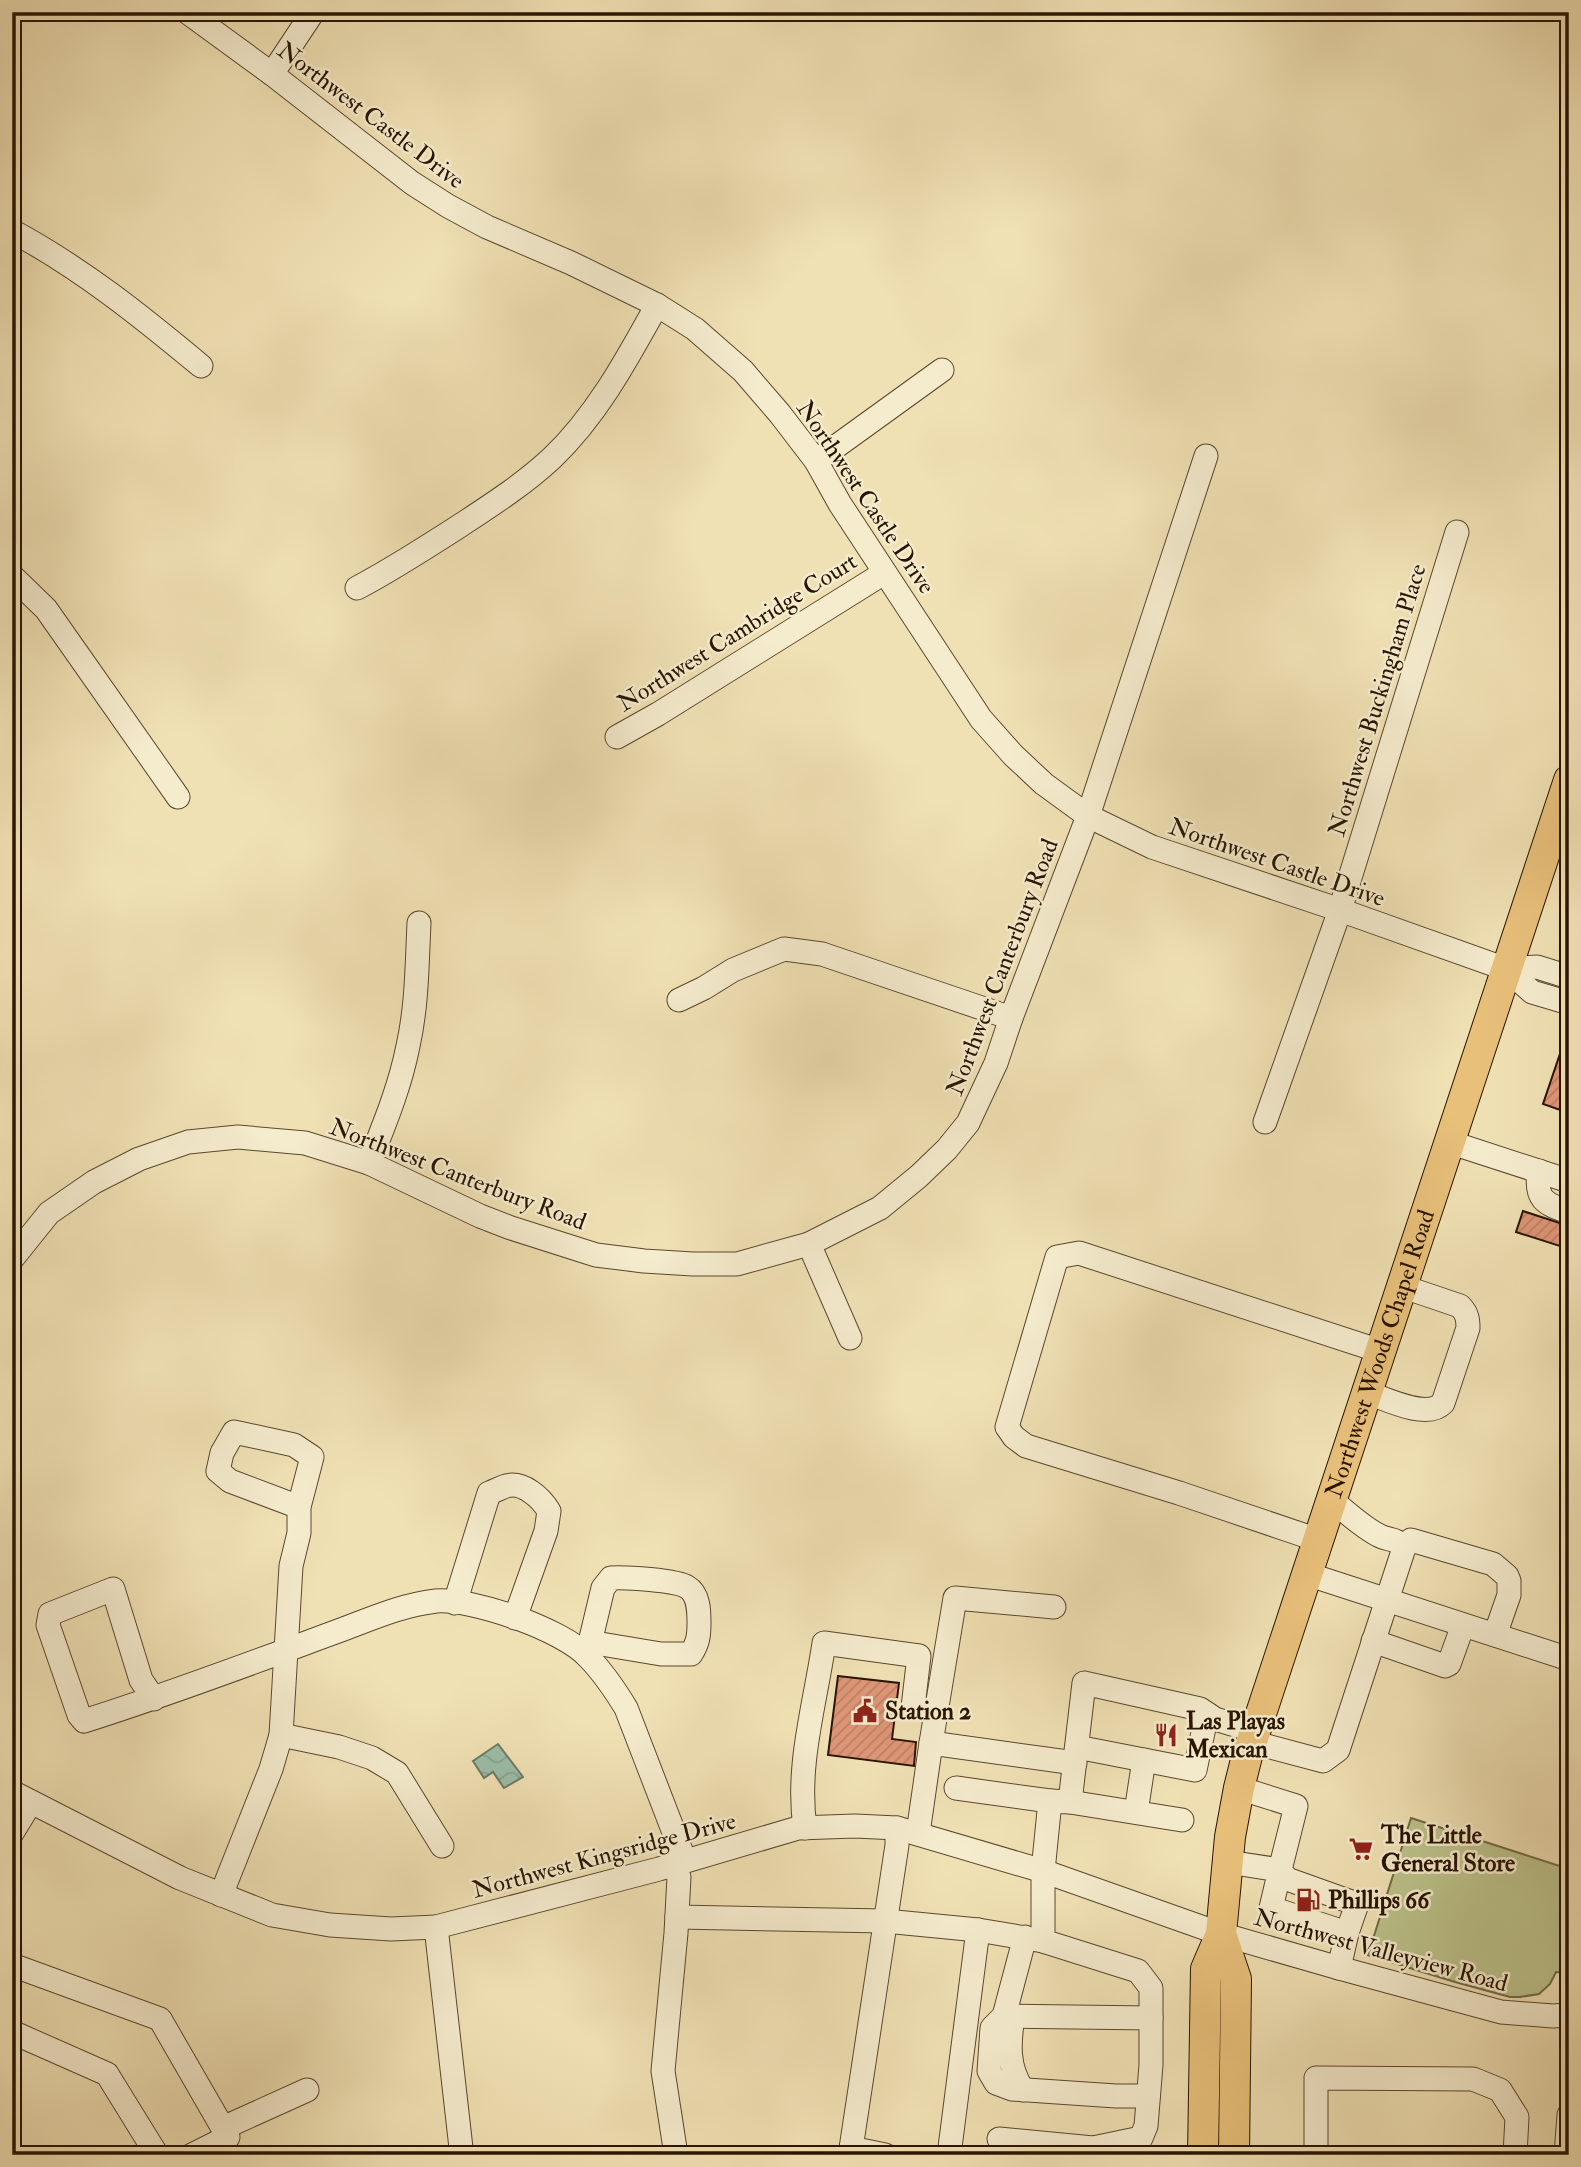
<svg xmlns="http://www.w3.org/2000/svg" width="1581" height="2167" viewBox="0 0 1581 2167" font-family="'IM FELL Double Pica',serif">
	<style>
		.grass { fill: #bcc28b; stroke: #726b46; stroke-width: 2 }
		.water { fill: url(#water-waves); stroke: #6d7a66; stroke-width: 2 }
		.building { fill: url(#building-hatch); stroke: #291401; stroke-width: 2 }
		.lines { fill: none; stroke-linecap: round; stroke-linejoin: round }
		.minor-casing { stroke: #5b472e; stroke-width: 25 }
		.major-casing { stroke: #291401; stroke-width: 32 }
		.minor { stroke: #f5ecce; stroke-width: 23 }
		.major { stroke: #e8c07a; stroke-width: 30 }
		.labels { text-anchor: middle; stroke-width: 5; stroke-linejoin: round; paint-order: stroke }
		.street-label { font-size: 24px; fill: #291401; stroke: #f5ecce }
		.poi-label { font-size: 24px; font-weight: bold; fill: #291401; stroke: #f5ecce; text-anchor: start }
	</style>
	<defs>
		<pattern id="water-waves" width="16" height="10" patternUnits="userSpaceOnUse" patternTransform="scale(1.75)"><rect width="16" height="10" fill="#9bbea9"/><path d="M0 5q4-4 8 0t8 0" fill="none" stroke="#86a290"/></pattern>
		<pattern id="building-hatch" width="6" height="6" patternUnits="userSpaceOnUse" patternTransform="scale(1.75)"><rect width="6" height="6" fill="#de9677"/><path d="M-1 1l2-2M0 6l6-6M5 7l2-2" fill="none" stroke="#be8065"/></pattern>
	</defs>
	<rect width="100%" height="100%" fill="#f0e1b4"/>
	<filter id="stains"><feTurbulence type="fractalNoise" baseFrequency=".00286" numOctaves="4"/><feColorMatrix values="0 0 0 0 .2 0 0 0 0 .09 0 0 0 0 .02 0 0 0 .5 -.17"/></filter>
	<radialGradient id="worn" r=".72"><stop offset=".6" stop-color="#630" stop-opacity="0"/><stop offset="1" stop-color="#630" stop-opacity=".3"/></radialGradient>
	<path class="grass" d="M1411 1818 1569 1869V1973L1556 1972 1550 1984 1539 1994 1520 1997H1510L1455 1982 1368 1955Z"/>
	<path class="water" d="M498 1744 523 1777 504 1788 493 1772 484 1778 473 1761Z"/>
	<g class="building">
		<path d="M1566 1036 1569 1037V1113L1543 1104Z"/>
		<path d="M1523 1211 1569 1226V1249L1516 1232Z"/>
		<path d="M838 1676 899 1683 892 1739 916 1742 914 1766 828 1755Z"/>
	</g>
	<g class="lines">
		<g class="minor-casing">
			<g id="minor">
				<path d="M187 12 272 74 412 183 448 206 487 227 571 263 657 305 695 329 743 371 780 414 816 461 840 504 981 719 1013 755 1044 784 1088 816 1152 847 1340 910 1506 969 1537 967 1569 977"/>
				<path d="M272 74 313 12"/>
				<path d="M12 231C81 268 141 316 201 366"/>
				<path d="M816 461 942 370"/>
				<path d="M12 576 46 609 178 797"/>
				<path d="M357 588C393 569 427 547 461 525 493 504 524 484 552 458 597 415 627 359 657 305"/>
				<path d="M617 737 658 714 884 573"/>
				<path d="M1506 969 1532 992 1569 1003"/>
				<path d="M679 1000 704 988 733 970 784 949 822 954 1011 1018"/>
				<path d="M1265 1122 1340 910 1457 532"/>
				<path d="M1449 1142 1569 1181"/>
				<path d="M369 1163C384 1125 400 1087 408 1046 417 1006 417 964 419 923"/>
				<path d="M1539 1171C1535 1199 1544 1204 1569 1212"/>
				<path d="M809 1244 850 1338"/>
				<path d="M12 1259 49 1213 94 1182 139 1159 188 1142 238 1137 305 1143 369 1163 480 1216 511 1228 596 1255 644 1261 693 1264H737L809 1244 880 1208 919 1176 947 1149 968 1123 996 1063 1011 1018 1088 816 1206 456"/>
				<path d="M1366 1392C1386 1399 1427 1420 1443 1403L1468 1328C1468 1319 1467 1313 1460 1306L1401 1286"/>
				<path d="M1331 1499C1346 1512 1361 1526 1378 1535 1388 1541 1396 1537 1404 1548"/>
				<path d="M1318 1540 1179 1493 1026 1446 1014 1437 1007 1427 1057 1257 1079 1253 1380 1351"/>
				<path d="M1307 1574 1569 1659"/>
				<path d="M455 1603 489 1493C495 1491 500 1488 506 1486 523 1481 541 1498 549 1511L546 1531 515 1618"/>
				<path d="M1373 1641 1445 1666 1449 1664 1463 1625"/>
				<path d="M587 1655 603 1588 611 1578C625 1577 676 1580 687 1587 699 1594 699 1611 699 1623 699 1636 698 1643 691 1654H661L589 1642"/>
				<path d="M154 1699 141 1680 113 1589 50 1614 48 1625 79 1715 84 1721C167 1695 249 1664 330 1634 367 1621 396 1606 436 1601 472 1598 564 1630 588 1657 603 1672 615 1690 626 1708L685 1861"/>
				<path d="M281 1735 339 1747 372 1758 397 1773 442 1846"/>
				<path d="M1252 1742 1323 1761 1338 1750 1404 1548 1411 1540 1493 1564 1507 1576 1509 1581V1595L1495 1635"/>
				<path d="M931 1743 955 1598 1054 1607"/>
				<path d="M1077 1747 1195 1770 1207 1714"/>
				<path d="M956 1788 1050 1801"/>
				<path d="M1239 1788 1296 1806 1280 1870 1287 1879 1357 1904 1347 1933"/>
				<path d="M12 1792 180 1878 272 1915 330 1925 391 1929 436 1927 659 1869 798 1828 855 1826 897 1828 1043 1871 1221 1934 1339 1968 1501 2012 1553 2016 1569 2015"/>
				<path d="M1136 1812 1144 1760"/>
				<path d="M1182 1820 1070 1802 1084 1683 1200 1709 1215 1719 1255 1731"/>
				<path d="M805 1828C796 1765 815 1705 824 1643L919 1656 913 1707 936 1711"/>
				<path d="M12 1833 31 1802"/>
				<path d="M918 1833 931 1743 1075 1763"/>
				<path d="M1228 1862 1280 1870 1271 1908 1347 1933 1339 1968"/>
				<path d="M673 1865 679 1877 676 1933 663 2071 676 2155"/>
				<path d="M221 1895 271 1769 281 1735 291 1566 299 1533V1507L312 1457 294 1445 234 1432 222 1453 218 1471 230 1481 299 1507"/>
				<path d="M677 1917 885 1921 978 1930 1043 1941"/>
				<path d="M436 1927 461 2148 459 2155"/>
				<path d="M1025 1937 1004 2016 992 2028 989 2071 996 2083 1012 2089 1116 2096H1148"/>
				<path d="M12 1965 160 2019 228 2137 192 2155"/>
				<path d="M1004 2016 1151 2018"/>
				<path d="M1013 2016C1009 2043 1007 2067 1023 2090"/>
				<path d="M12 2032 107 2074 157 2155"/>
				<path d="M223 2128 307 2090"/>
				<path d="M999 2139 1093 2148 1141 2138 1146 2126 1151 2065V1988L1138 1971 1043 1941V1871L1050 1801 1070 1802"/>
				<path d="M851 2148 885 2155"/>
				<path d="M850 2155 897 1845V1828"/>
				<path d="M949 2155 978 1930"/>
				<path d="M1316 2155V2078L1473 2079 1500 2090 1517 2117 1515 2155"/>
				<path d="M1566 2155 1569 2115"/>
			</g>
		</g>
		<g class="major-casing">
			<g id="major">
				<path d="M1221 1934 1236 1979 1234 2155"/>
				<path id="s1" d="M1203 2155 1206 1969 1221 1934 1230 1837 1239 1788 1247 1756 1569 780"/>
			</g>
		</g>
		<use href="#minor" class="minor"/>
		<use href="#major" class="major"/>
	</g>
	<defs>
		<g id="civic-bare" transform="scale(1.89)"><path d="M-.6-6.5H3V-4.5H.6V-3L4-1V1h2V6H-6V1h2V-1L-.6-3ZM-1.2 2.5V6h2.4V2.5Z" fill="#8f2418" stroke="#f5ecce" stroke-width="2.5" paint-order="stroke"/></g>
		<g id="restaurant-bare" transform="scale(1.89)"><path d="M-5-6h1v4h1v-4h1v4h1v-4h1v5L-1.5 .5V6h-2V.5L-5-1ZM5-6V6H3V1.5H1.5Q1.5-4 5-6Z" fill="#8f2418" stroke="#f5ecce" stroke-width="2.5" paint-order="stroke"/></g>
		<g id="supermarket-bare" transform="scale(1.89)"><path d="M-6-5.5h2.5l.6 2H6L4.5 2H-2.5L-4.4-4H-6ZM-1.5 3.2a1.3 1.3 0 1 0 .1 0ZM3 3.2a1.3 1.3 0 1 0 .1 0Z" fill="#8f2418" stroke="#f5ecce" stroke-width="2.5" paint-order="stroke"/></g>
		<g id="fuel-bare" transform="scale(1.89)"><path d="M-5.5-6h7V0h2V4h1.3V-2.5L3-4.5l.8-.8L6-3V5H2.5V1h-1V6h-7ZM-4.2-4.7v3.2H.2V-4.7Z" fill="#8f2418" stroke="#f5ecce" stroke-width="2.5" paint-order="stroke"/></g>
	</defs>
	<g fill-rule="evenodd">
		<use href="#civic-bare" x="865" y="1711"/>
		<use href="#restaurant-bare" x="1166" y="1735"/>
		<use href="#supermarket-bare" x="1361" y="1849"/>
		<use href="#fuel-bare" x="1308" y="1900"/>
	</g>
	<g class="labels">
		<g class="street-label">
			<text transform="translate(371 115) rotate(37)" y="8">Northwest Castle Drive</text>
			<text transform="translate(866 497) rotate(56)" y="8">Northwest Castle Drive</text>
			<text transform="translate(737 632) rotate(-32)" y="8">Northwest Cambridge Court</text>
			<text transform="translate(1377 700) rotate(-73)" y="8">Northwest Buckingham Place</text>
			<text transform="translate(1277 862) rotate(19)" y="8">Northwest Castle Drive</text>
			<text transform="translate(1002 967) rotate(-69)" y="8">Northwest Canterbury Road</text>
			<text transform="translate(458 1174) rotate(21)" y="8">Northwest Canterbury Road</text>
			<text dy="8" stroke="none"><textPath href="#s1" startOffset="828">Northwest Woods Chapel Road</textPath></text>
			<text transform="translate(604 1855) rotate(-15)" y="8">Northwest Kingsridge Drive</text>
			<text transform="translate(1381 1950) rotate(15)" y="8">Northwest Valleyview Road</text>
		</g>
		<g class="poi-label">
			<text x="885" y="1719">Station 2</text>
			<text x="1186" y="1729">Las Playas<tspan x="1186" dy="28">Mexican</tspan></text>
			<text x="1381" y="1843">The Little<tspan x="1381" dy="28">General Store</tspan></text>
			<text x="1328" y="1908">Phillips 66</text>
		</g>
	</g>
	<rect width="1581" height="2167" fill="none" stroke="#f0e1b4" stroke-width="42"/>
	<rect x="14" y="14" width="1553" height="2139" fill="none" stroke="#291401" stroke-width="3.5"/>
	<rect x="21" y="21" width="1539" height="2125" fill="none" stroke="#291401" stroke-width="2"/>
	<rect width="100%" height="100%" filter="url(#stains)"/>
	<rect width="100%" height="100%" fill="url(#worn)"/>
</svg>
